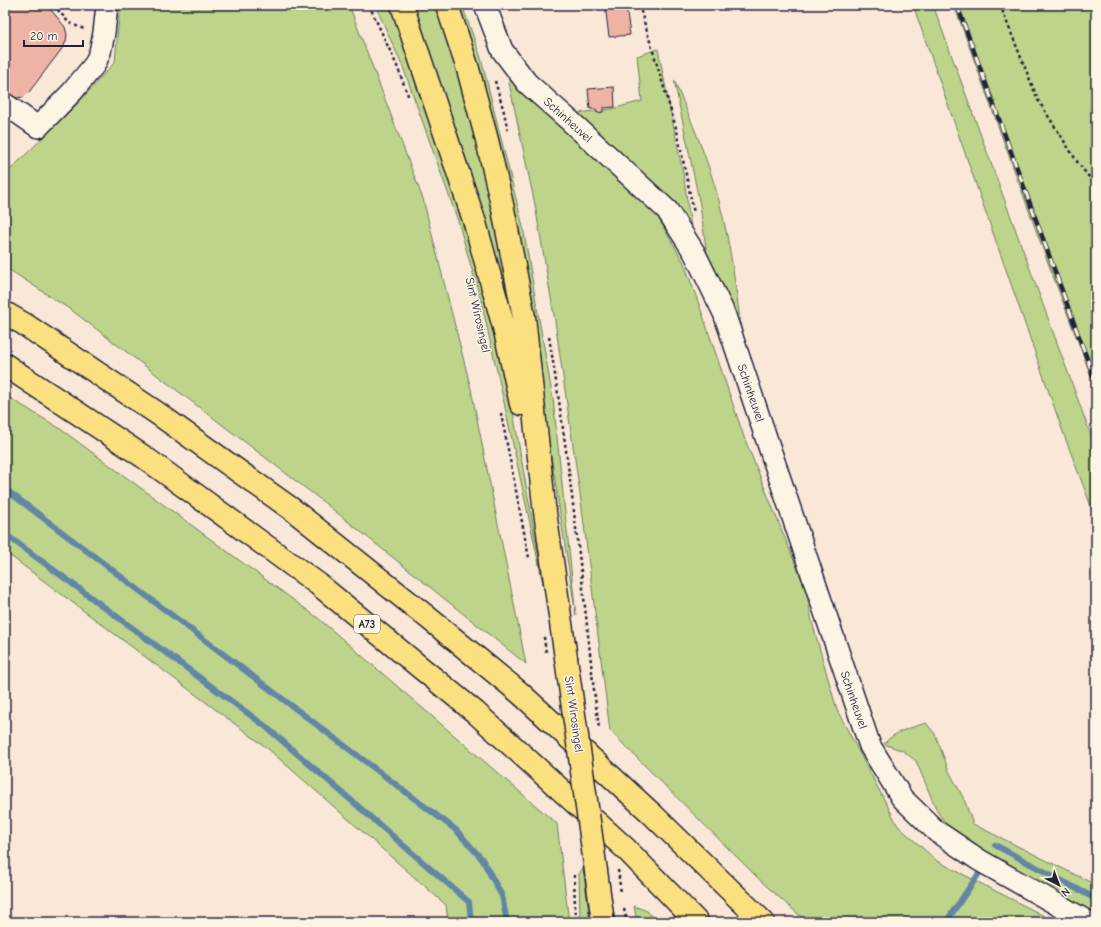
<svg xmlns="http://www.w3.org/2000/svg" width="1101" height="927" viewBox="0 0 1101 927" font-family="'Comic Neue',sans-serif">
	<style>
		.green { fill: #bdd48a; stroke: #707b62 }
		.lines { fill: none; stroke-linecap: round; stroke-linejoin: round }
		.stream { stroke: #6386a6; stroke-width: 6 }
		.building { fill: #edb4a6; stroke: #22223b }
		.minor-casing { stroke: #22223b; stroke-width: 24 }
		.major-casing { stroke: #22223b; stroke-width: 25 }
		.highway-casing { stroke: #22223b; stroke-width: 25 }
		.path { stroke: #22223b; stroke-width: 2.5; stroke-dasharray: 3 3; stroke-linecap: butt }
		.minor { stroke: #fcf5e5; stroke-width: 21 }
		.major { stroke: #fbe080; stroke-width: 22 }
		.highway { stroke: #fbe080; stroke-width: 22 }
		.rail-casing { stroke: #22223b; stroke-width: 4.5 }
		.rail { stroke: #fcf5e5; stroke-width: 3; stroke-dasharray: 9; stroke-linecap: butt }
		.major-bridge-casing { stroke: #22223b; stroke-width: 25; stroke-linecap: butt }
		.path-bridge { stroke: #22223b; stroke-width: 2.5; stroke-dasharray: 3 3; stroke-linecap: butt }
		.major-bridge { stroke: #fbe080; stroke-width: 22 }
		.labels { text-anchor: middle; stroke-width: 3; stroke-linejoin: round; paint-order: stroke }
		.shield { fill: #fcf5e5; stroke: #63616e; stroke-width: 1 }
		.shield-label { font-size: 11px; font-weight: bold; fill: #22223b }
		.street-label { font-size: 12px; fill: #22223b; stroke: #fcf5e5 }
	</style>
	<rect width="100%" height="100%" fill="#f9e8d8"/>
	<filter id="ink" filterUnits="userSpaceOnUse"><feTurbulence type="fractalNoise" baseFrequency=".025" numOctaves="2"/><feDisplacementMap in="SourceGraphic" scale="8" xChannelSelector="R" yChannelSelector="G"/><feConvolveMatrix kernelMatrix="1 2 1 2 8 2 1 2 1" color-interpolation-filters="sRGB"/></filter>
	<g filter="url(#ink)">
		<g class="green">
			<path d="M120 5H349L423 199 471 389 526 664 321 500 74 312 5 267V175L77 104 115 62Z"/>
			<path d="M375 5H393L459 197 506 372 545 593 500 384 481 301 458 221 403 67Z"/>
			<path d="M410 5H436L452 45 493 201 524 374Z"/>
			<path d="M452 5H462L481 58 523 227 553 399 576 616 516 230Z"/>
			<path d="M913 5H933L1096 449V519L1064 435Z"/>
			<path d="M954 5H1096V389L1045 255Z"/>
			<path d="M658 49 683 173 691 227 665 193 577 113 612 109 642 101 637 56Z"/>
			<path d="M508 78 656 214 684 263 700 307 744 437 806 590 812 622 837 710 898 826 937 861 1056 922H807L763 883 610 731 581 501 555 321 535 205Z"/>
			<path d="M674 80C690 118 707 157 718 197 732 249 738 302 744 355L708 263 700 205Z"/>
			<path d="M5 395 59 428 318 618 557 824 569 922H448L446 905 267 748 5 552Z"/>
			<path d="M926 723 935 734 949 771 964 799 973 824 1096 885V917L970 844 950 830 937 811 916 761 903 751 884 744C894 731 911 728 926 723Z"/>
			<path d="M583 868 590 922H581L580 918 579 874Z"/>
			<path d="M634 906 647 911 657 922H637Z"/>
		</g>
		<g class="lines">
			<g class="stream">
				<path d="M5 489 456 830 482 859 502 896 507 922"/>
				<path d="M5 534 265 726 469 902 471 922"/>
				<path d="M995 845 1096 899"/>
				<path d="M946 922 978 875"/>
			</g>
		</g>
		<g class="building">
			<path d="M5 5H47L65 27 67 35 66 41 64 46 29 92 24 97 16 98 5 94Z"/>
			<path d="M605 5H626L630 35 609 37Z"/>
			<path d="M614 87 615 107 603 108V112L597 113 596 109H590L588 89Z"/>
		</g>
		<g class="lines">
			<g class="minor-casing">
				<g id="minor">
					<path d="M485 5 502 50 527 83 569 120 667 210 694 252 724 313 870 746 902 798 936 831 979 860 1088 922"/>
					<path d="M5 104 38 127 72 92 95 64 100 52 104 33 107 5"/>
				</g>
			</g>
			<g class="major-casing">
				<g id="major">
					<path d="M402 5 475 223 505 331 521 404"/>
					<path d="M447 5 468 69 487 140 503 209 524 317 544 505 566 658"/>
					<path d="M596 871 603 922"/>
				</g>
			</g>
			<g class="highway-casing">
				<g id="highway">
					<path d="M5 313 24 324 157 413 293 510 426 616 520 693 651 813 763 922"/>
					<path d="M5 365 144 457 318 584 475 712 626 849 697 922"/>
				</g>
			</g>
			<g class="path">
				<path d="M54 5 69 23 84 29"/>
				<path d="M369 5 397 66 409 98"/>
				<path d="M639 5 677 131 694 213"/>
				<path d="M1000 5 1038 100 1078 163 1096 186"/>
				<path d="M495 81 504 112 508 132"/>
				<path d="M549 337C568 452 581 566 593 682"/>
				<path d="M501 413 529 558"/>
				<path d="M574 875 575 907 577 922"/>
				<path d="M624 909 627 922"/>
			</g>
			<use href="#minor" class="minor"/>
			<use href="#major" class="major"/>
			<use href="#highway" class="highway"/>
			<g class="rail-casing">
				<path id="rail" d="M957 5 1096 383"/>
			</g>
			<use href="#rail" class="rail"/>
			<g class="major-bridge-casing">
				<path id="major-bridge" d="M566 658 596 871"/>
			</g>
			<g class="path-bridge">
				<path d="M544 637 546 653"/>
				<path d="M593 682 599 728"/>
				<path d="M618 870 621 893"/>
			</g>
			<use href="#major-bridge" class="major-bridge"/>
		</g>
	</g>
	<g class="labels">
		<rect class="shield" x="354" y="615" width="26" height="18" rx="3"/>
		<g class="shield-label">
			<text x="367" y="628">A73</text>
		</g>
		<g class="street-label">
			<text transform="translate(568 120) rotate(42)" y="4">Schinheuvel</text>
			<text transform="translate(478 315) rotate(77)" y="4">Sint Wirosingel</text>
			<text transform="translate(751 393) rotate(71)" y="4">Schinheuvel</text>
			<text transform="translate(854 700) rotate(71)" y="4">Schinheuvel</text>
			<text transform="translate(574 714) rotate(82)" y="4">Sint Wirosingel</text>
		</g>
	</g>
	<rect width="1101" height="927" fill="none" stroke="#fcf5e5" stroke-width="20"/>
	<rect x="10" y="10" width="1081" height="907" fill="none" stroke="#22223b" stroke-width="1.5" filter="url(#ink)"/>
	<g transform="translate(1059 885) rotate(138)" stroke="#fcf5e5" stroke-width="3" paint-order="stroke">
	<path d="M0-3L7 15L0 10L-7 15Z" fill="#22223b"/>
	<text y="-6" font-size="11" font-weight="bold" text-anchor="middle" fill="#22223b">N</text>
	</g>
	<path d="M24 40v6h59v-6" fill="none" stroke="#22223b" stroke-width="2"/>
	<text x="30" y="40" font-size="12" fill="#22223b" stroke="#fcf5e5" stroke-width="3" paint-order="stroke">20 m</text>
</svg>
